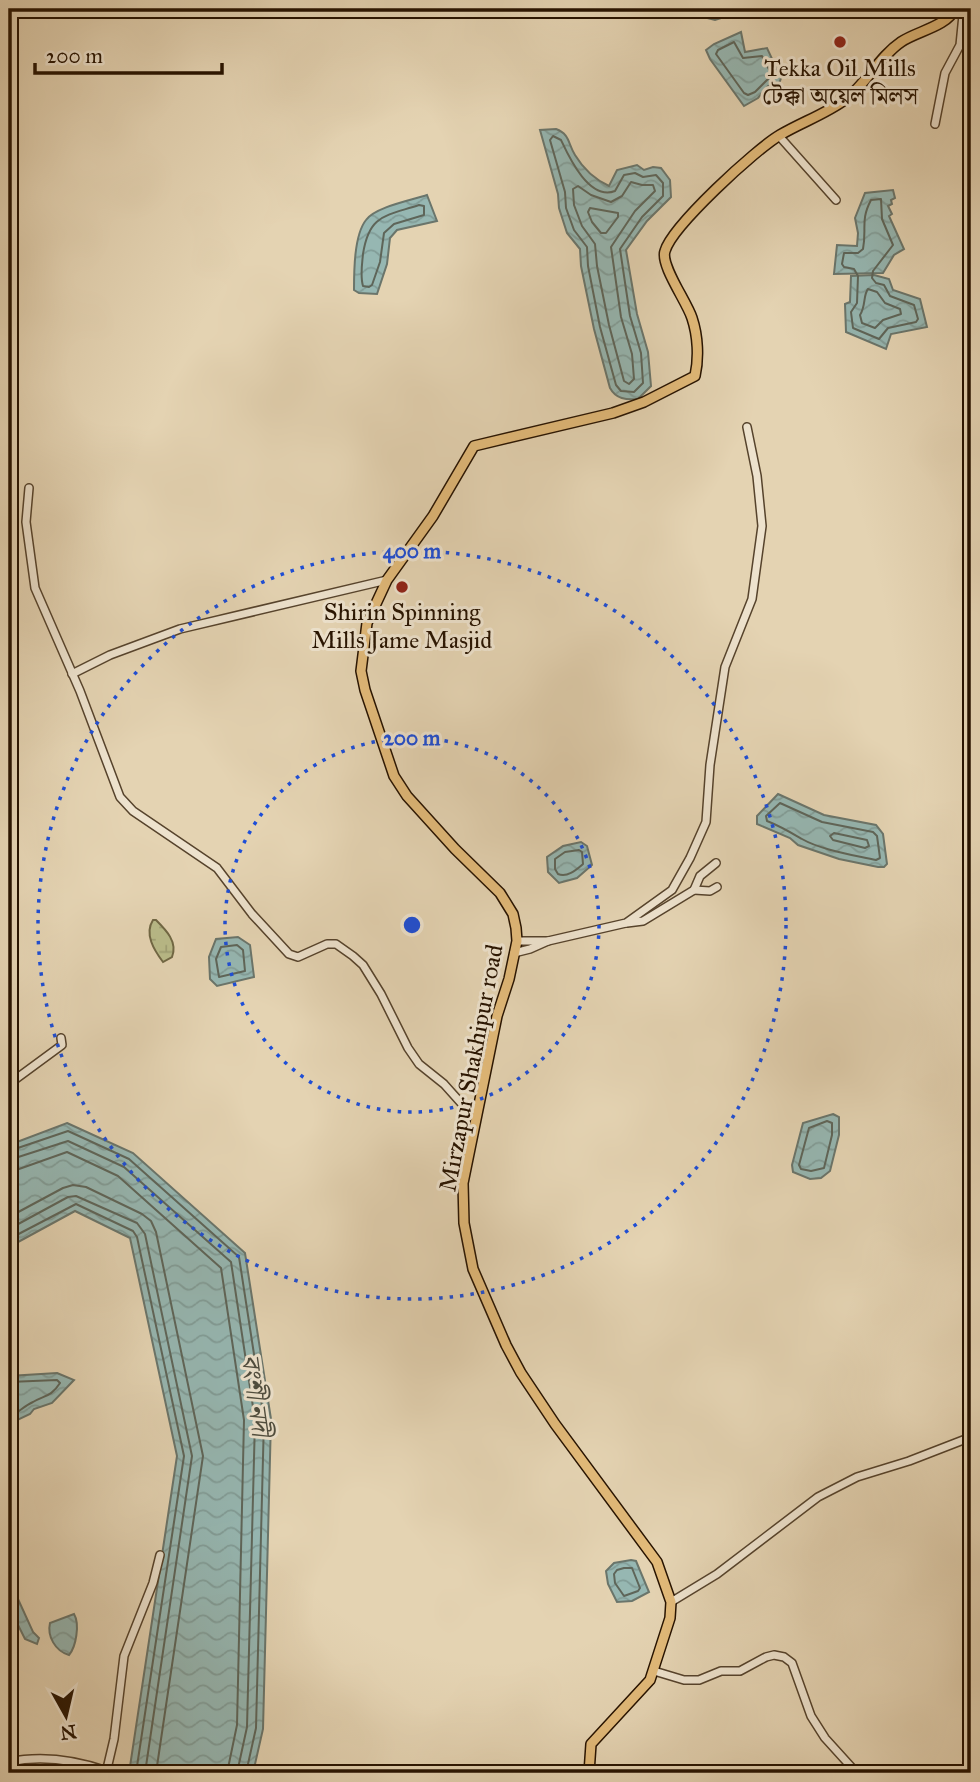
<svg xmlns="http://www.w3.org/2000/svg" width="980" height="1782" viewBox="0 0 980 1782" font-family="'IM FELL Great Primer','Noto Serif Bengali',serif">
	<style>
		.wetland { fill: url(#wetland-marsh); stroke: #706744; stroke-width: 2 }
		.water { fill: url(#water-waves); stroke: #6a756b; stroke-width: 2 }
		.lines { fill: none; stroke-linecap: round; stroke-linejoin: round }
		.shore { stroke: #5e6559; stroke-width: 2 }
		.minor-casing { stroke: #56432c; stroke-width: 10 }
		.major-casing { stroke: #271300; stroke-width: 12 }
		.minor { stroke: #ede2cd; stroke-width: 7 }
		.major { stroke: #e2ba79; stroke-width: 9 }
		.ring { fill: none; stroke: #1d4ed8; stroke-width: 3.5; stroke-dasharray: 3.5 7 }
		.poi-dot { fill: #8f2418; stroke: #ede2cd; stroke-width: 2.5 }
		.labels { text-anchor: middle; stroke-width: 6; stroke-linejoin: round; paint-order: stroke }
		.poi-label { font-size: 24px; fill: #271300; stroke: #ede2cd }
		.street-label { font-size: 24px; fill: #271300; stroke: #ede2cd }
		.water-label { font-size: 26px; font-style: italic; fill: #4e4c3e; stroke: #ede2cd }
		.centre { fill: #1d4ed8; stroke: #ede2cd; stroke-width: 3.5 }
		.ring-label { font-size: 21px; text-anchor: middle; font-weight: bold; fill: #1d4ed8; stroke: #ede2cd; stroke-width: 6; stroke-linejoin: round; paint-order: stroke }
	</style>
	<defs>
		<pattern id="wetland-marsh" width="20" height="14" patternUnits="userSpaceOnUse" patternTransform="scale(1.75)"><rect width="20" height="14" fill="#b9bb89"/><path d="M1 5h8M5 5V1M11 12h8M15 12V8" fill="none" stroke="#9fa074"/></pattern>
		<pattern id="water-waves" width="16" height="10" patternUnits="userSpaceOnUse" patternTransform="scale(1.75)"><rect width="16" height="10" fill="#96b7b2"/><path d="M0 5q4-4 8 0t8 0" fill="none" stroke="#819c97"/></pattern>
	</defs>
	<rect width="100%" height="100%" fill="#e4d3b2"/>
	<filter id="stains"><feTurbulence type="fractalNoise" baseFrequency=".00286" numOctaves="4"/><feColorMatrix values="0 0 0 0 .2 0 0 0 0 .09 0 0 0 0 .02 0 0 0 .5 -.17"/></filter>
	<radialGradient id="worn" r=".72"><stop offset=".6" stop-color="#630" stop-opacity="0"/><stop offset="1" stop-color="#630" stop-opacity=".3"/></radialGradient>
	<path class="wetland" d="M153 920H156C166 930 178 942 172 957L163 962C154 950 144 934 153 920Z"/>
	<g class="water">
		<path d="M702 9H733L731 15 715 20 703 17Z"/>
		<path d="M741 32 745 52 767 48 781 78 778 87 768 86 758 98 744 106 710 59 706 50 714 44Z"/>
		<path d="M556 129C570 134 568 144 575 155 584 170 594 179 609 186L617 170 637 165 644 170 653 167 661 168 670 180 671 197 647 221 626 250 637 314 648 352 651 386 638 399C626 400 616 399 610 388L594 329 581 266 580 249 567 233 559 208 558 194 540 130Z"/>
		<path d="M893 190 895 198 891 200 892 204 888 206 892 214 889 216 904 249 894 255 883 273 834 274 837 245 857 246 858 233 855 218 865 193Z"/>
		<path d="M427 195 437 221 397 230 390 238 387 264 377 294 359 293 354 290C354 272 354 235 366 220 375 207 412 200 427 195Z"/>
		<path d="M874 275 889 279 893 290 920 299 927 327 891 334 886 349 846 332 845 304 850 302 851 276Z"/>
		<path d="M778 794 824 815 876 825 883 834 887 864 884 867H878L839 859 798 845 790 838 757 824V816Z"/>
		<path d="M581 842 587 846 592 865 577 878 559 883 548 872 547 857 563 846Z"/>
		<path d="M238 937 250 945 254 977 217 986 210 979 209 957 216 939Z"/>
		<path d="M833 1114 839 1117V1135L830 1171 821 1178 810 1179 793 1172 792 1165 803 1123Z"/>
		<path d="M67 1123 133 1153 245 1253 271 1419 263 1729 253 1773H129L177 1456 130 1238 75 1211 9 1247V1145Z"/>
		<path d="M57 1373 74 1380 52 1403 34 1409 30 1414 9 1424V1376Z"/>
		<path d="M631 1560 636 1561 649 1592 632 1601 617 1602 608 1584 606 1571 614 1563Z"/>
		<path d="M14 1597 18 1599 33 1632 39 1638 37 1644 25 1639 9 1607V1598Z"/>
		<path d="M74 1614C80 1624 76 1647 69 1655 55 1651 47 1636 50 1623Z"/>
	</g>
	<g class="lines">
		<g class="shore">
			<path d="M734 42 743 58 762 56 772 75 755 92 748 95 744 93 716 54 718 50Z"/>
			<path d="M553 136 561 140C569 157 589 201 615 191L624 175 635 173 643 177 656 175 663 183V196L642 217 620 249 630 316 641 353 643 383 634 392 621 391 616 385 600 327 588 266 587 247 574 230 566 208 565 192 550 140Z"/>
			<path d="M631 182 642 185H653L655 191 635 211 611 247 621 317 632 354 634 379 629 384 624 381 609 325 597 266 595 244 582 226 574 205 573 189 578 186 591 195 611 202 622 196Z"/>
			<path d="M881 199 882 219 893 245 873 271 872 278 876 283 884 285 890 296 914 305 918 319 916 322 888 328 879 339 853 328 851 312 857 303 858 276 854 269 844 267 842 264 844 253H858L863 249C867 228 860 221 871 200Z"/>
			<path d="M419 205 424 206V215L394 224 384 233 380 262 372 285 369 287 363 286C360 276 362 265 363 254 369 214 386 216 419 205Z"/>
			<path d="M590 208 618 213V217L606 233H601L592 222 588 212Z"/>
			<path d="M868 289 877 292 885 303 900 309 901 314 883 320 875 328 862 323 860 315C866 306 863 295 868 289Z"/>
			<path d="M780 803 822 822 873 832 877 836 880 858 876 860C854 855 821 850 802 839 790 832 780 826 767 821L766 816Z"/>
			<path d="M834 833 867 840 869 846 865 848 833 840 830 836Z"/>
			<path d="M579 850 582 852 583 864C576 870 567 878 558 874L555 869V859L565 852Z"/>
			<path d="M237 945 243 950 245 971 219 977 216 959 221 947Z"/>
			<path d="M827 1121 832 1123V1135L824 1168 811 1171 801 1169 799 1165 809 1128Z"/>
			<path d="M9 1151 68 1131 129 1159 239 1257 264 1419 256 1728 246 1773"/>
			<path d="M9 1160 68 1141 124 1167 231 1262 255 1420 247 1727 237 1773"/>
			<path d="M9 1170 19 1169 67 1152 118 1176 221 1268 244 1420 237 1725 227 1773"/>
			<path d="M9 1217 63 1188 73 1185 86 1187 142 1214 151 1221 156 1232 203 1456 156 1773"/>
			<path d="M9 1229 68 1197 76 1196 137 1223 145 1234 192 1456 145 1773"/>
			<path d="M9 1239 76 1204 133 1231 137 1237 184 1456 136 1773"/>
			<path d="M9 1382 57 1380 60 1383C51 1397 45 1395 33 1402 24 1406 18 1413 9 1417"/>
			<path d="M624 1568H632L640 1588 638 1591 624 1596 615 1583 614 1574 617 1570Z"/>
		</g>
		<g class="minor-casing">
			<g id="minor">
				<path d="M935 124 945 73 960 45 963 15"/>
				<path d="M779 136 836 200"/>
				<path d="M29 488 26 522 35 588 80 691 120 797 133 811 217 868 252 914 289 954 298 957 327 944H336L353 956 363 965 381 994 408 1048 419 1064 444 1084 461 1103 478 1110"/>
				<path d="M72 674 110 655 180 629 387 580"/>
				<path d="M694 890 710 891 717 887"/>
				<path d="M627 923 643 921 694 890 700 876 716 863"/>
				<path d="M517 941H548L626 923 672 890 690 858 706 822 710 765 725 667 752 599 762 526 757 476 747 427"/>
				<path d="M514 953 530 949 548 941"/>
				<path d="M9 1084 62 1045 61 1038"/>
				<path d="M671 1602 717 1574 818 1497 857 1477 909 1461 971 1437"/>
				<path d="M654 1671 684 1680H699L721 1671H740L766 1657 774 1655 784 1657 792 1663 811 1716 825 1738 854 1770 861 1773"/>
				<path d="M9 1762C42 1755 75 1760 107 1771"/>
				<path d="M106 1773 114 1739 124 1656 153 1583 160 1555"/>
			</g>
		</g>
		<g class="major-casing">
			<path id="major" d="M589 1773 591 1744 650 1680 670 1618 671 1602 657 1562 555 1424 521 1373 506 1345 473 1269 464 1223 463 1183 497 1016 509 979 517 941 516 928 513 914 500 893 455 849 407 796 394 776 365 690 361 671 367 623 387 580 433 516 474 446 613 413 644 402 695 376C699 358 698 336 692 318 687 302 660 265 665 251 672 226 756 149 780 135 802 122 826 114 846 99 867 83 879 57 901 42 917 31 946 27 955 9"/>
		</g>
		<use href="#minor" class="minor"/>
		<use href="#major" class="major"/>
	</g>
	<g class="ring">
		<circle cx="412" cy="925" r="187"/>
		<circle cx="412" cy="925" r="374"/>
	</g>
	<g class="poi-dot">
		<circle cx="840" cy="42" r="7"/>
		<circle cx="402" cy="587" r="7"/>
	</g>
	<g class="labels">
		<g class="poi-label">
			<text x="840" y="76">Tekka Oil Mills<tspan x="840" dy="28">টেক্কা অয়েল মিলস</tspan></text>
			<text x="402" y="620">Shirin Spinning<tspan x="402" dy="28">Mills Jame Masjid</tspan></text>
		</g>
		<g class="street-label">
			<text transform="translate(471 1068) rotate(-79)" y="8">Mirzapur Shakhipur road</text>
		</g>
		<g class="water-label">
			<text transform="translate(256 1395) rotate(82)" y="9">বংশী নদী</text>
		</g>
	</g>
	<circle cx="412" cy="925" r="10" class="centre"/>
	<g class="ring-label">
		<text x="412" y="558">400 m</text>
		<text x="412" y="745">200 m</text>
	</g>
	<rect width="980" height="1782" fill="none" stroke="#e4d3b2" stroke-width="35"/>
	<rect x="10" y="10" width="959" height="1761" fill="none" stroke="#271300" stroke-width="3.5"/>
	<rect x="18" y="18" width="945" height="1747" fill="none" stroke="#271300" stroke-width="2"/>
	<g transform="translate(66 1716) rotate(172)" stroke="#ede2cd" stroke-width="5" paint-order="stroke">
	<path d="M0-5L12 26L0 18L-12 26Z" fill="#271300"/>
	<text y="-10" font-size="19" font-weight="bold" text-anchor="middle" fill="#271300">N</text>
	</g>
	<path d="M35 63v10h187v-10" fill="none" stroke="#271300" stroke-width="3.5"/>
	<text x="46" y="63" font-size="21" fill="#271300" stroke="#ede2cd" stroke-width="5" paint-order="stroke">200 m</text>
	<rect width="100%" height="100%" filter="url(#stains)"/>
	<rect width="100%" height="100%" fill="url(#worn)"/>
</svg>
